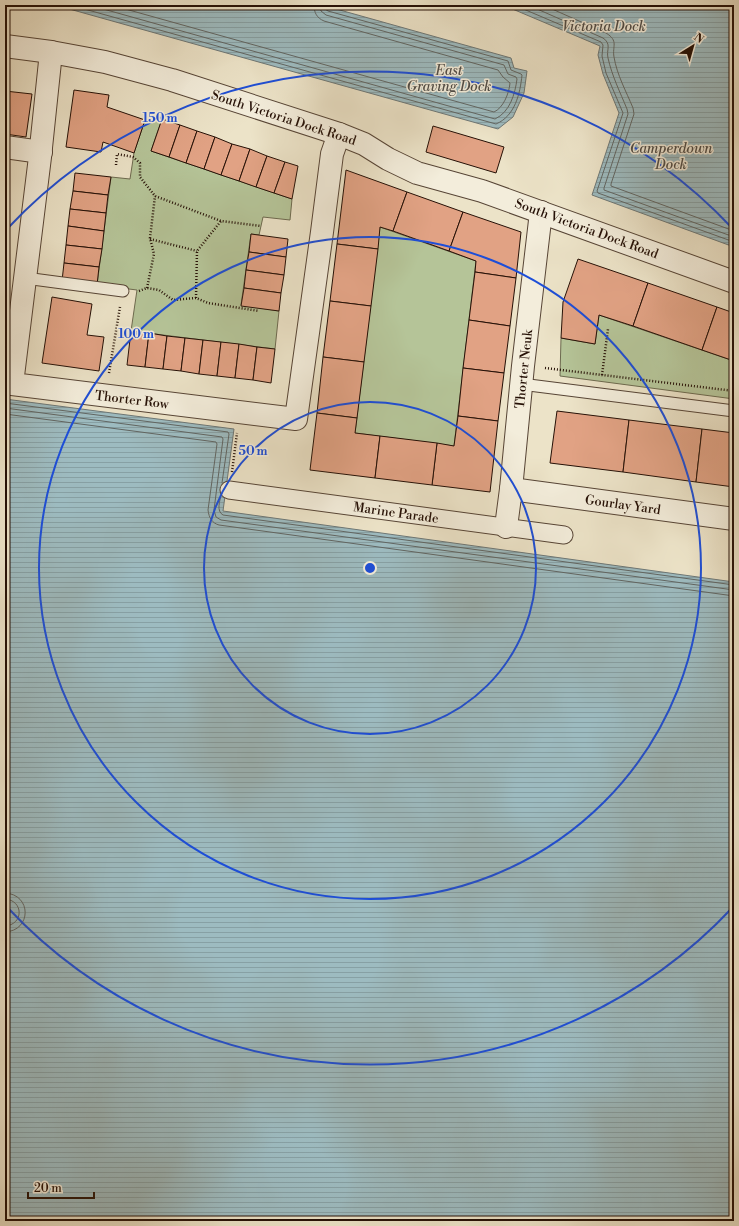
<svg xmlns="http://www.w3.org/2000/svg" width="739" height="1226" viewBox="0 0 739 1226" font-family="'Libre Bodoni',serif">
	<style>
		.green { fill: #b5c498; stroke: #6d6a4f }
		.water { fill: url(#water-rules); stroke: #6d7776 }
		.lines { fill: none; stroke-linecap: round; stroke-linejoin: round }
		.shore { stroke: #616663; stroke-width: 1 }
		.building { fill: #e1a284; stroke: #251006 }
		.service-casing { stroke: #574536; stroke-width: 13 }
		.pedestrian-casing { stroke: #574536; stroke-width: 19 }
		.minor-casing { stroke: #574536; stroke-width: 24 }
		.path { stroke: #251006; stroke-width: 2.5; stroke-dasharray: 1 2; stroke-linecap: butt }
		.service { stroke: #f3eddb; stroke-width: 11 }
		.pedestrian { stroke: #f3eddb; stroke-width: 17 }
		.minor { stroke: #f3eddb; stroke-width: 22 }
		.ring { fill: none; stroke: #1d4ed8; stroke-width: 2 }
		.labels { text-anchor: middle; stroke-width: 3; stroke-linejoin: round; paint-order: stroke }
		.street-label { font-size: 13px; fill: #251006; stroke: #f3eddb }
		.water-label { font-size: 14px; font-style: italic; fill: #4f4c47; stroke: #f3eddb }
		.centre { fill: #1d4ed8; stroke: #f3eddb; stroke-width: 2 }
		.ring-label { font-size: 12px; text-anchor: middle; font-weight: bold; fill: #1d4ed8; stroke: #f3eddb; stroke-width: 3; stroke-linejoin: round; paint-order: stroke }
	</style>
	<defs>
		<pattern id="water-rules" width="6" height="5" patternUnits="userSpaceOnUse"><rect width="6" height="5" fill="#9dbbc0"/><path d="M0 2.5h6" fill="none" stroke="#87a0a4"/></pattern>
	</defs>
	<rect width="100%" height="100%" fill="#ece3c8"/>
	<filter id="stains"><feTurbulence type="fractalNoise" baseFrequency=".005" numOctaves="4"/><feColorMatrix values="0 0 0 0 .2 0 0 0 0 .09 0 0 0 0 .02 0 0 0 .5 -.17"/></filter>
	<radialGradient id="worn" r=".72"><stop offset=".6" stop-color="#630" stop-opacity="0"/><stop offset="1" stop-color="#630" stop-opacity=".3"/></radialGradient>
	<g class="green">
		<path d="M162 119 151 151 292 199 290 220 263 217 259 235 251 234 241 305 279 311 275 349 131 331 137 290 97 285 111 177 130 179 134 153 145 120Z"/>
		<path d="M380 227 476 261 454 446 355 433Z"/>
		<path d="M599 315 734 361V399L560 376 561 338 595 344Z"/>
	</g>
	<g class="water">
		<path d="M55 5H322L511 58 514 68 527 71 524 93 513 117 498 129Z"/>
		<path d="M503 5H734V247L592 195 619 113 603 74 598 55 600 46Z"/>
		<path d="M5 399 234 429 223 511 734 582V1221H5V918L11 912 5 906Z"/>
	</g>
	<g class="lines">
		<g class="shore">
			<path d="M70 5 496 124C515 116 520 94 522 75L521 74 511 70 508 61 328 11 325 9V5"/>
			<path d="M89 5 495 119C510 112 515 94 517 79L516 77 508 74 504 65 326 15 321 11 320 5"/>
			<path d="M111 5 494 112C503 108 509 94 510 83L503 77 498 70 324 21C317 18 314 13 314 5"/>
			<path d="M514 5 601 42 603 45 602 56 606 73 623 113 597 191 598 193 734 242"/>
			<path d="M528 5 603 38C612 44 606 50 608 58 612 76 620 92 627 109L628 114 604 188V190L734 237"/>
			<path d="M543 5 606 33C619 41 612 46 614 57 617 75 626 91 633 108L634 114 611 184V186L734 231"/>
			<path d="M5 403 228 432 229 434 222 483"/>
			<path d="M5 408 222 437 223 439 214 510 216 517 221 520 734 590"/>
			<path d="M5 414 216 442 217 444 208 510C209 518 212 523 219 525L734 596"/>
			<path d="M221 495C220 501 216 511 223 515L734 585"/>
			<path d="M5 893C32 894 32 931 5 932"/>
			<path d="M5 899C24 900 24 925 5 926"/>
		</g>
	</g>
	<g class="building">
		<path d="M74 90 109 95 107 107 145 120 134 153 103 142 101 152 66 147Z"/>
		<path d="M5 91 32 94 26 137 5 134Z"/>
		<path d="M162 119 180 125 169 157 151 151Z"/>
		<path d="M180 125 197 131 186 163 169 157Z"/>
		<path d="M433 126 504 147 496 173 426 152Z"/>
		<path d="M197 131 215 137 204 169 186 163Z"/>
		<path d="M215 137 232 144 221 175 204 169Z"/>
		<path d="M232 144 250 149 239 181 221 175Z"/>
		<path d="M250 149 267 156 256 187 239 181Z"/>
		<path d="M267 156 285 162 274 193 256 187Z"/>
		<path d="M285 162 298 166 292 199 274 193Z"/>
		<path d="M346 170 407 192 393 231 380 227 378 249 337 244Z"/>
		<path d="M75 173 111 177 108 195 73 191Z"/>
		<path d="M73 191 108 195 106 213 70 209Z"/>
		<path d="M407 192 463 212 449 251 393 231Z"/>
		<path d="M70 209 106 213 104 231 68 226Z"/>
		<path d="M463 212 521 232 516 278 475 272 476 261 449 251Z"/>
		<path d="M68 226 104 231 102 249 66 245Z"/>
		<path d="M251 234 288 239 286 257 249 252Z"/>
		<path d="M337 244 378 249 371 306 330 301Z"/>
		<path d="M66 245 102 249 99 267 64 263Z"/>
		<path d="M249 252 286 257 284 275 246 270Z"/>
		<path d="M578 259 648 283 633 326 599 315 595 344 561 338 563 302Z"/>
		<path d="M64 263 99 267 97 285 62 281Z"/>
		<path d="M246 270 284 275 281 293 244 288Z"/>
		<path d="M475 272 516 278 510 326 469 320Z"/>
		<path d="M648 283 717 307 702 350 633 326Z"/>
		<path d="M244 288 281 293 279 311 241 306Z"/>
		<path d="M52 297 92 304 87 335 104 337 99 371 42 363Z"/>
		<path d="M330 301 371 306 364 362 323 357Z"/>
		<path d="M717 307 734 313V361L702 350Z"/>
		<path d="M469 320 510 326 504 373 463 368Z"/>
		<path d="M131 331 149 333 145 367 127 365Z"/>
		<path d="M149 333 167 336 163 369 145 367Z"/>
		<path d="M167 336 185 338 181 371 163 369Z"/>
		<path d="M185 338 203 340 199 374 181 371Z"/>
		<path d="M203 340 221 342 217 376 199 374Z"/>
		<path d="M221 342 239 344 235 378 217 376Z"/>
		<path d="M239 344 257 347 253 380 235 378Z"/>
		<path d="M257 347 275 349 271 383 253 380Z"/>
		<path d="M323 357 364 362 357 418 317 413Z"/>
		<path d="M463 368 504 373 498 421 458 416Z"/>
		<path d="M557 411 629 420 623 472 550 463Z"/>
		<path d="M317 413 357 418 355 433 380 436 375 478 310 470Z"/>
		<path d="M458 416 498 421 490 492 432 485 437 443 454 446Z"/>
		<path d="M629 420 702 429 696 482 623 472Z"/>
		<path d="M702 429 734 433V487L696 482Z"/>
		<path d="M380 436 437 443 432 485 375 478Z"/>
	</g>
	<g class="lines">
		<g class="service-casing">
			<g id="service">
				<path d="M25 278 123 291"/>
				<path d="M521 384 734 411"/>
			</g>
		</g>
		<g class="pedestrian-casing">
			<path id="pedestrian" d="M229 490 564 535"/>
		</g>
		<g class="minor-casing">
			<g id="minor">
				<path d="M5 46 51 52 105 62 172 80 339 134 364 144 388 159 417 173 482 191 734 282"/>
				<path d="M51 52 40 157 12 384 296 419 322 232 332 154 339 134"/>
				<path d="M5 147 41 152"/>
				<path d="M511 489 734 519"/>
				<path d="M506 527 511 489 523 366 541 212"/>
			</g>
		</g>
		<g class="path">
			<path d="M116 165 117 154 133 157 140 163V177L155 196 221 221 261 226"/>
			<path d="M150 239 197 251"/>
			<path d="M147 288 154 254 150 238 155 196"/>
			<path d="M139 291 147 288 159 290 173 300 196 298 208 303 259 311"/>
			<path d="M196 298 197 251 221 221"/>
			<path d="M545 368 734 391"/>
			<path d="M109 373 120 307"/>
			<path d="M602 375 608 329"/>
			<path d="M232 472 237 433"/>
		</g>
		<use href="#service" class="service"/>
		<use href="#pedestrian" class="pedestrian"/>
		<use href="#minor" class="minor"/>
	</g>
	<g class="ring">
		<circle cx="370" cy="568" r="166"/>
		<circle cx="370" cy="568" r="331"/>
		<path d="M733 907A497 497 0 0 1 7 907M7 229A497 497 0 0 1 733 229"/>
	</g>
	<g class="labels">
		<g class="street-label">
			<text transform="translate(284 117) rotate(18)" y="5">South Victoria Dock Road</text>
			<text transform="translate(587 228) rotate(20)" y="5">South Victoria Dock Road</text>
			<text transform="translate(523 369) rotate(-84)" y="5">Thorter Neuk</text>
			<text transform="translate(132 399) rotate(7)" y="5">Thorter Row</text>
			<text transform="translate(623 504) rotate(8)" y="5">Gourlay Yard</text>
			<text transform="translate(396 512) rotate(8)" y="5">Marine Parade</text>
		</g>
		<g class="water-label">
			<text x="604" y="31">Victoria Dock</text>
			<text x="449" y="75">East<tspan x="449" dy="16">Graving Dock</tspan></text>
			<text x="671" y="153">Camperdown<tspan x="671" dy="16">Dock</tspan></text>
		</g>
	</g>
	<circle cx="370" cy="568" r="6" class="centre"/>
	<g class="ring-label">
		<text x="160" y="122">150 m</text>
		<text x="136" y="338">100 m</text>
		<text x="253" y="455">50 m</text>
	</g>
	<rect width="739" height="1226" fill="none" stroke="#ece3c8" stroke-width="20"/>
	<rect x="6" y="6" width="727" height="1214" fill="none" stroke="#251006" stroke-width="2"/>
	<rect x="10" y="10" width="719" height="1206" fill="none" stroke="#251006"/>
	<g transform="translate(693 46) rotate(37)" stroke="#f3eddb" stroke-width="3" paint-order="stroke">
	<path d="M0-3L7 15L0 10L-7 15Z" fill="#251006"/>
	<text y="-6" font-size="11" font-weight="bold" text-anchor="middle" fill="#251006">N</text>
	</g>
	<path d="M28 1192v6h66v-6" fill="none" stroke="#251006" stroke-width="2"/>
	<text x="34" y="1192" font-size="12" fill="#251006" stroke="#f3eddb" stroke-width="3" paint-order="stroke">20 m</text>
	<rect width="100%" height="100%" filter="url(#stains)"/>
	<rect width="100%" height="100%" fill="url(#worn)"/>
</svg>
